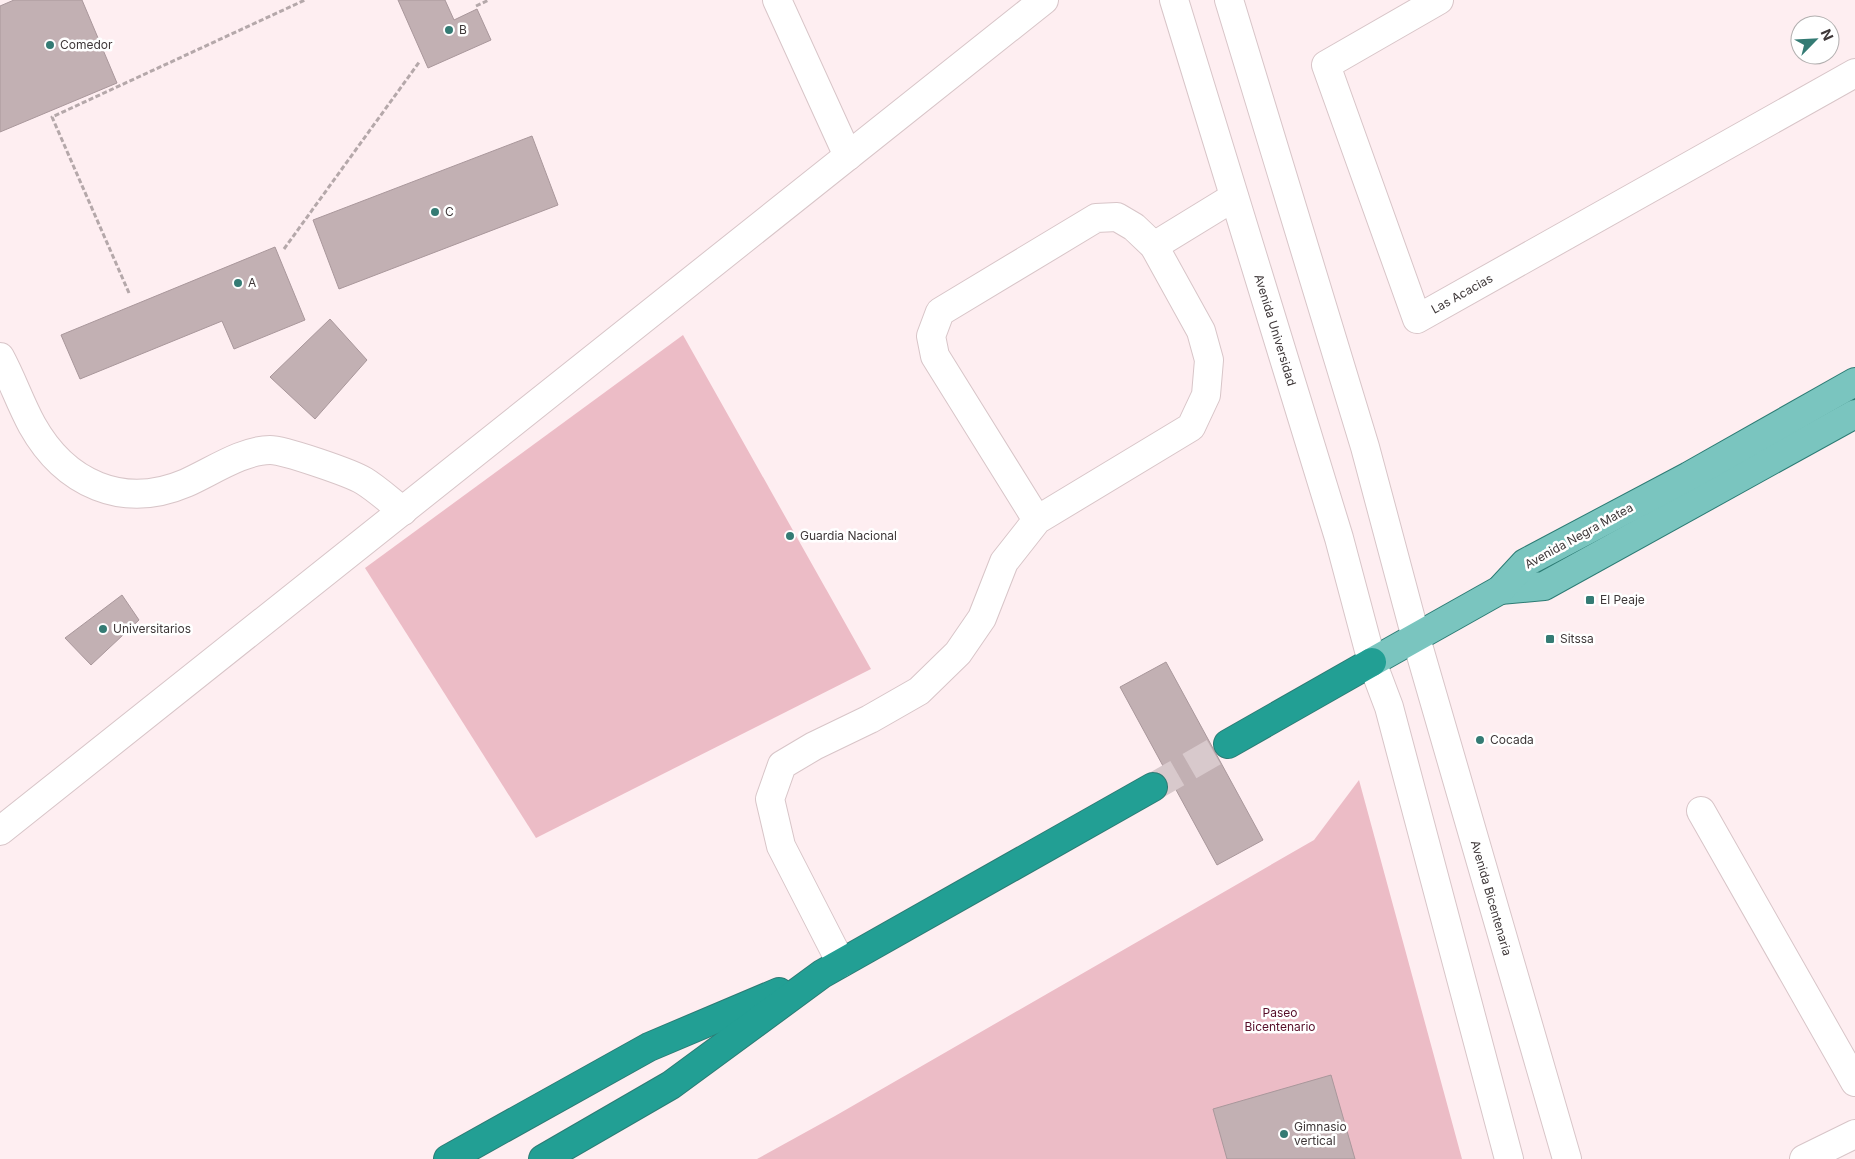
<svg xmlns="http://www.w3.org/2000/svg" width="1855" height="1159" viewBox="0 0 1855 1159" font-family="Inter,sans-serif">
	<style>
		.green { fill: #ecbcc6 }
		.building { fill: #c2b0b3; stroke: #a9979b }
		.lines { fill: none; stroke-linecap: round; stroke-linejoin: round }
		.highway-tunnel { stroke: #d8c9cc; stroke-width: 28; stroke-dasharray: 28 14; stroke-linecap: butt }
		.minor-casing { stroke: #d8c5c8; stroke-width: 30 }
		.major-casing { stroke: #2c7b74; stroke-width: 30 }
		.highway-casing { stroke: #2c7b74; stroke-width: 30 }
		.path { stroke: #b5a8aa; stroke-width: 3; stroke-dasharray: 5 2.5; stroke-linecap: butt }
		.minor { stroke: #fff; stroke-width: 28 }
		.major { stroke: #7ac5bf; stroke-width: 28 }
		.highway { stroke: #229f94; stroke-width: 28 }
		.poi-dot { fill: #347b74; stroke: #fff; stroke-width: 2 }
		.labels { text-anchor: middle; stroke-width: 5; stroke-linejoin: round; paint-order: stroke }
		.poi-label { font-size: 12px; fill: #3e3738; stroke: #fff; text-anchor: start }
		.street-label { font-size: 12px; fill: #3e3738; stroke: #fff }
		.park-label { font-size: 12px; fill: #560e29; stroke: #fff }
	</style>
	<rect width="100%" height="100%" fill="#feeef1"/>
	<g class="green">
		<path d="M683 335 871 669 536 838 365 568Z"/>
		<path d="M1359 780 1462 1159H742H757L835 1116 1314 840Z"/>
	</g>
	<g class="building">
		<path d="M14 0H82L117 83 0 132V6Z"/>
		<path d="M398 0H445L454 20 477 9 491 40 428 68Z"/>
		<path d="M532 136 558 205 339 289 313 220Z"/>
		<path d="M275 247 305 320 234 349 222 321 80 379 61 335Z"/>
		<path d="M330 319 367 360 315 419 270 377Z"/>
		<path d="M122 595 139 620 91 665 65 638Z"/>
		<path d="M1166 662 1263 840 1217 865 1120 687Z"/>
		<path d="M1331 1075 1355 1159H1227L1213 1109Z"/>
	</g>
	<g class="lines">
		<path class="highway-tunnel" d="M1153 787 1228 744"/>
		<g class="minor-casing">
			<g id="minor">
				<path d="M777 0 848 156"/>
				<path d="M1174 0 1339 538 1372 662 1389 707 1509 1159"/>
				<path d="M1229 0 1365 447 1416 638 1567 1159"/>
				<path d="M1439 0 1326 65 1417 319 1855 73"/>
				<path d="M1154 246 1234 197"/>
				<path d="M0 357C12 379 20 403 32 425 65 484 123 510 186 483 211 472 243 450 270 450 284 450 351 473 364 481 377 489 390 501 403 511"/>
				<path d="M1701 811 1855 1082"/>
				<path d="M0 831 1044 0"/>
				<path d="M841 963 781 846 770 799 782 765 814 746 870 719 919 691 958 653 982 618 1004 562 1037 520 1191 427 1206 395 1209 360 1201 331 1154 246 1134 227 1117 217 1096 218 940 312 931 336 935 356 1037 520"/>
				<path d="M1804 1159 1855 1134"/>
			</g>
		</g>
		<g class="major-casing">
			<g id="major">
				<path d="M1500 590 1544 586 1855 414"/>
				<path d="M1372 662 1500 590 1525 563 1689 476 1855 382"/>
			</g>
		</g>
		<g class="highway-casing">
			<g id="highway">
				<path d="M1228 744 1372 662"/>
				<path d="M448 1159 649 1047 779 992"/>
				<path d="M543 1159 671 1085 822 974 1153 787"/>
			</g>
		</g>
		<g class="path">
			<path d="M476 6 489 0"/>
			<path d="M284 249 420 61"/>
			<path d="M129 293 52 117 305 0"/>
		</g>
		<use href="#minor" class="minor"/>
		<use href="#major" class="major"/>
		<use href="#highway" class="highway"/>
	</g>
	<g class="poi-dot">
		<circle cx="449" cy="30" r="5"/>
		<circle cx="50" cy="45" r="5"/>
		<circle cx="435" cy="212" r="5"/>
		<circle cx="238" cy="283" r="5"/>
		<circle cx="790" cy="536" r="5"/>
		<rect x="1585" y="595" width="10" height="10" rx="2.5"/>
		<circle cx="103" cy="629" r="5"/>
		<rect x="1545" y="634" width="10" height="10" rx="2.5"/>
		<circle cx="1480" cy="740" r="5"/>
		<circle cx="1284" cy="1134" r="5"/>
	</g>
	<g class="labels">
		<g class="poi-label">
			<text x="459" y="34">B</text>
			<text x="60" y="49">Comedor</text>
			<text x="445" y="216">C</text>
			<text x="248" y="287">A</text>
			<text x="800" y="540">Guardia Nacional</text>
			<text x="1600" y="604">El Peaje</text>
			<text x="113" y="633">Universitarios</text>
			<text x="1560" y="643">Sitssa</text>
			<text x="1490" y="744">Cocada</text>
			<text x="1294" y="1131">Gimnasio<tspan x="1294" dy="14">vertical</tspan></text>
		</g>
		<g class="street-label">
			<text transform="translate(1462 294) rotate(-29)" y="4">Las Acacias</text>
			<text transform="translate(1275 330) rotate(73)" y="4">Avenida Universidad</text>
			<text transform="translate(1579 536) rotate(-29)" y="4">Avenida Negra Matea</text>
			<text transform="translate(1491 898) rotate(74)" y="4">Avenida Bicentenaria</text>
		</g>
		<g class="park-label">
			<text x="1280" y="1017">Paseo<tspan x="1280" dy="14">Bicentenario</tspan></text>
		</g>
	</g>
	<g transform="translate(1815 40) rotate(66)"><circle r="24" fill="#ffffff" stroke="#b2afaf"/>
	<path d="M0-4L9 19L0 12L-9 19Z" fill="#347b74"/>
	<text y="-8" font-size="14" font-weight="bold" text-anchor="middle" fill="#3e3738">N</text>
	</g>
</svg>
